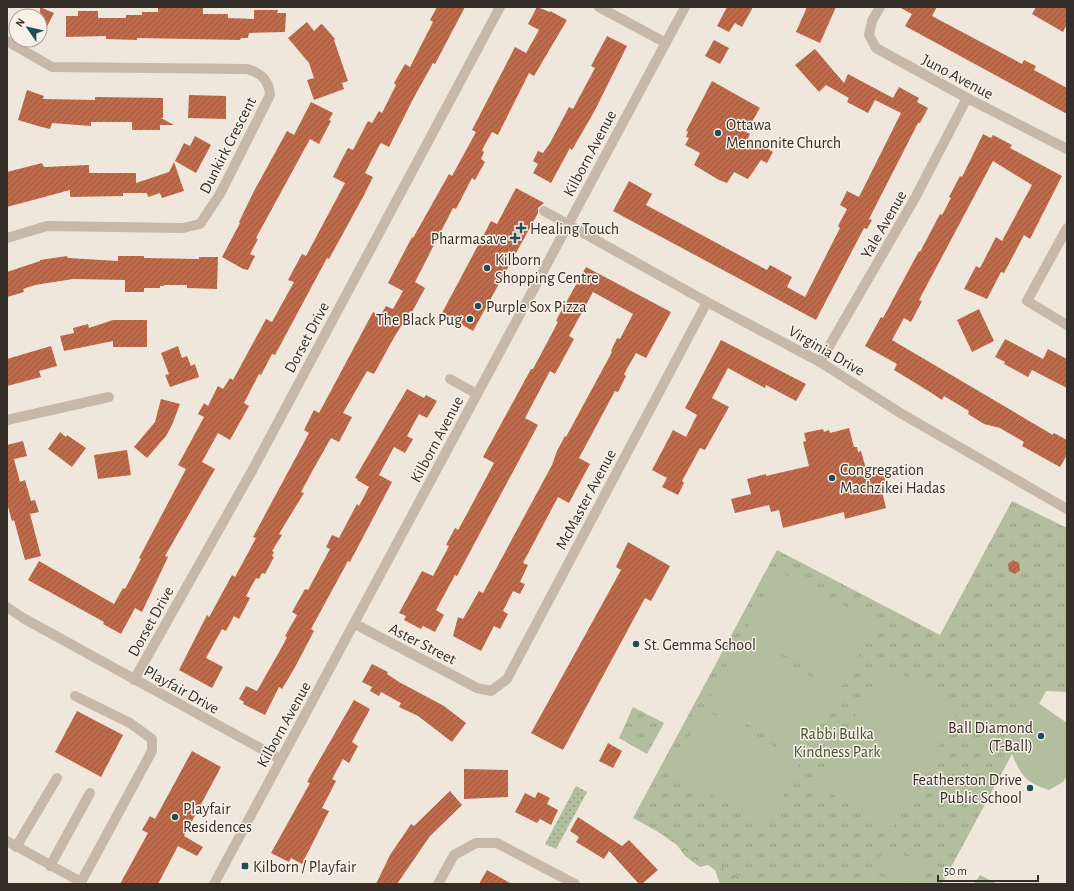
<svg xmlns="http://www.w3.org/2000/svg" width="1074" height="891" viewBox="0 0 1074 891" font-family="'Alegreya Sans',sans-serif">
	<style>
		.grass { fill: url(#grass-dots) }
		.forest { fill: url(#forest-crowns) }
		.park { fill: url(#park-tufts) }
		.pitch { fill: #b2be9d }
		.building { fill: url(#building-hatch) }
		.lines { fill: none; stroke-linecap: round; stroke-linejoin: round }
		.minor { stroke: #c7b8a9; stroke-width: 10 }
		.poi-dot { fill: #214e53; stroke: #f8f1e8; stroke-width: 1.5 }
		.labels { text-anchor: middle; stroke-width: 3; stroke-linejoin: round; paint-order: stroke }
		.street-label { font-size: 16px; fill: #352d28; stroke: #f8f1e8 }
		.poi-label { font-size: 16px; fill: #352d28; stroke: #f8f1e8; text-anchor: start }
		.park-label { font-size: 16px; fill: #43512e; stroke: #f8f1e8 }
	</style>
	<defs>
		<pattern id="grass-dots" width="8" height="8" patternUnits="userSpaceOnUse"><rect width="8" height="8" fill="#b2be9d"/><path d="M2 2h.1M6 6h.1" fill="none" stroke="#929b80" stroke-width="1.8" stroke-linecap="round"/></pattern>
		<pattern id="forest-crowns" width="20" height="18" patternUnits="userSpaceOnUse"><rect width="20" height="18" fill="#b2be9d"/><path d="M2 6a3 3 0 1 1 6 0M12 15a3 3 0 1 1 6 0" fill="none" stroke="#929b80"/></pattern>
		<pattern id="park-tufts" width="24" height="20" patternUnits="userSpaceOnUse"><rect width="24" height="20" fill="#b2be9d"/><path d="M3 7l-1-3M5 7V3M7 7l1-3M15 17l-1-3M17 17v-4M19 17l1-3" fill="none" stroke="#929b80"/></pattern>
		<pattern id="building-hatch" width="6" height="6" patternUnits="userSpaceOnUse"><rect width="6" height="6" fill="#bd6b4d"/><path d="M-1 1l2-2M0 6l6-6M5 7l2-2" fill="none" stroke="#9a5840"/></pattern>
	</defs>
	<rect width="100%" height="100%" fill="#f0e7dc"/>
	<path class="grass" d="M576 786 587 792 556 849 545 844Z"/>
	<path class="forest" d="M648 825 811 884H720L715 870 708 865 700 867 685 856 677 845Z"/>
	<g class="park">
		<path d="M1012 501 1067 528V692L1046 691 942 884H753L633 818 777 550 940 635Z"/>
		<path d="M633 707 664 723 647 754 619 738Z"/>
	</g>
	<g class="pitch">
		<path d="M777 570 876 622 842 686 744 634Z"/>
		<path d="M740 639 839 691 805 754 707 703Z"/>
		<path d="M884 664 961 706 893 828 817 786Z"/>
		<path d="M1034 700 1067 723V776L1063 782 1049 790C1023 782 1020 773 1010 749L1024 709Z"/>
		<path d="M703 709 801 761 768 825 670 773Z"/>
		<path d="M885 846 928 866 919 884H913L876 865Z"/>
		<path d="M872 872 897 884H866Z"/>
		<path d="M980 875 997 884H974Z"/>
	</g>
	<g class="building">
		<path d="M40 7 54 13 40 40Z"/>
		<path d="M158 7H203V14H228V18L254 19V10H278L277 13H286L285 32 249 33 248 38H241L240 40 137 38V40L106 39V36L66 37V16H78V11H98V18H126V15H142V12H158Z"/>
		<path d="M437 7H465L435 64 433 63 412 101 389 147 381 143 379 146 365 173 373 177 363 197 329 259 327 258 275 355 272 354 261 375 259 374 244 403 249 406 230 440 218 433 202 462 215 469 165 556 168 557 142 612 135 608 121 634 103 624 104 622 28 580 39 561 114 604 123 588 125 589 141 559 139 558 186 469 178 465 204 417 198 414 204 403 208 406 218 386 223 389 230 378 233 380 266 319 272 322 294 282 288 280 302 254 306 256 345 183 333 177 341 161 348 148 353 150 368 121 372 123 379 111 382 113 396 85 394 83 405 64 410 67 433 22 430 20Z"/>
		<path d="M537 7 550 12V11L567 20 534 76 529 73 498 135 492 132 482 150 484 152 481 159 485 162 475 180 472 178 456 209 453 208 415 282 425 288 412 312 410 311 392 341 374 374 367 371 343 413 352 417 339 442 331 438 314 468 301 492 304 493 279 534 282 535 272 551 274 552 272 556 274 557 265 574 262 573 259 579 256 578 246 596 250 598 239 619 234 616 226 631 222 629 206 658 223 667 212 688 179 670 207 615 209 617 213 610 232 575 235 577 256 538 253 537 309 433 304 430 314 410 319 413 373 312 380 316 386 306 393 309 403 291 388 283 412 237 413 238 449 174 452 176 476 132 472 130 515 47 526 53 539 30 528 24Z"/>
		<path d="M727 7H753L742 27 735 23 729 32 717 26Z"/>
		<path d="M807 7H836L820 43 796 32Z"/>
		<path d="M899 7H937L932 16 1022 64 1024 60 1036 66 1034 70 1067 88V114L905 26 912 14Z"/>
		<path d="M1036 7H1067V24L1063 32 1032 14Z"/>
		<path d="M307 22 314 31 321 24 323 25 335 39 334 40 348 81 342 83 344 89 314 100 307 80 314 78 309 63 288 38Z"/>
		<path d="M607 36 627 46 594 112 572 150 570 148 551 183 533 173 538 164 533 161 538 151 543 153 550 143 569 107 573 109 595 68 591 66Z"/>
		<path d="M714 40 729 48 720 64 705 56Z"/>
		<path d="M815 49 844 83 848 74 893 98 899 87 919 98 917 102 928 108 920 123H918L869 219 872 220 867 229 864 228 816 320 613 211 629 181 652 194 646 205 767 270 770 265 792 277 787 287 805 297 840 228 838 226 847 209 840 205 847 191 859 197 901 113 875 100 868 113 847 102 849 98 826 85 819 92 795 65Z"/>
		<path d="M712 81 760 108 746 132 750 134 748 138 773 152 767 163 761 160 748 179 734 172 727 183 719 180 694 165 700 153 685 145 689 138 686 137 688 132 686 131Z"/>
		<path d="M27 90 44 96 43 99 95 100V97L163 98V118H161L174 125H160V130H132V122H91V126L52 123 50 129 38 126 18 120Z"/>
		<path d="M189 95 226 96V119L188 118Z"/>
		<path d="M311 102 333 113 329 120 331 121 319 144 310 139 256 238 258 239 250 254 255 256 248 270 243 269 222 257 240 223 239 222 254 191 287 131 294 135Z"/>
		<path d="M983 134 991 138 993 135 1012 145 1010 148 1062 176 1030 239 1024 235 1004 273 1001 272 987 299 964 289 976 266 980 268 996 237 1002 241 1032 185 993 161 919 300 922 301 911 322 904 318 892 340 1053 435 1054 433 1067 440V455L1060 467 1022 446 1024 442 1000 428 984 424 968 414 969 411 944 396 942 400 930 392 894 370 897 364 865 346 881 317 883 318 919 251 920 252 940 214 942 215 951 198 949 197 960 176 962 177Z"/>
		<path d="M195 136 211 145 196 173 175 161 184 143 190 146Z"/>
		<path d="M174 162 184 191 162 198 160 193 148 197 147 193H123V196L70 197V190L7 207V172L42 163 44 167 89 165V173H136V183L169 172Z"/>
		<path d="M516 188 544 203 538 208V213L473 331 442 313 491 221 497 224Z"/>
		<path d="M67 256 68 258 118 261V256H144V258L199 259V257H218L217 289 187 288V285H164V286H160V288H144V292H125V280L73 279 35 285 23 289 24 292 7 297V272L40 261V260Z"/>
		<path d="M586 267 671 312 646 358 636 353 624 374 626 376 618 392 615 391 579 458 590 464 569 503 558 497 523 563 528 565 520 582 525 584 520 594 513 591 503 611 508 614 500 629 494 626 481 651 453 636 458 617 463 619 479 591 483 593 552 465 557 451 565 436 566 437 612 352 611 351 617 338 620 339 633 314 593 292 569 336 574 339 555 374 550 371 525 418 538 425 457 576 455 575 436 610 444 615 435 632 423 626 421 629 404 620 406 616 399 613 422 571 433 576 449 546 446 545 455 528 458 530 468 512 494 463 483 457 531 369H533L558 322 556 321 559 315Z"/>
		<path d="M979 309 994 341 972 352 957 320Z"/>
		<path d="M113 320H147V347H113V341L64 351 60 336 74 333 73 328 88 324 89 328Z"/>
		<path d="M1005 339 1043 359 1048 349 1067 359V388L1032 370 1028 377 1004 364 1005 362 995 357Z"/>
		<path d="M721 340 806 384 796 401 766 385 765 388 728 368 712 398 729 407 705 450 700 448 682 481 684 483 678 495 662 487 667 478 652 470 673 430 686 437 697 415 685 408Z"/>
		<path d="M51 346 57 366 39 371 41 377 7 386V359Z"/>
		<path d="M178 346 182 358 187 356 191 366 195 364 199 377 170 387 165 375 169 374 161 353Z"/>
		<path d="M407 389 424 398 426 395 437 401 427 418 419 414 407 436 413 439 405 453 394 447 379 475 392 482 350 562 348 561 311 629 314 631 294 669 282 689 279 687 265 715 243 704 244 702 239 699 246 686 257 691 283 645 287 637 285 636 297 615 292 612 305 589 308 590 330 549 326 547 332 535 339 538 357 504 359 506 369 487 357 480 358 479 355 478Z"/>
		<path d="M161 399 180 404 172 425 166 436 147 458 134 447 155 422Z"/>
		<path d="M849 428 854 447H857L858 452 861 451 868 476 883 472 887 485 881 487 886 508 845 519 844 512 783 528 779 510 771 512 769 505 735 513 731 499 751 494 747 479 766 474V476L809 466 803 442 806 441 804 433 823 429 824 432 829 430 830 433Z"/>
		<path d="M60 432 66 437 67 435 86 448 72 467 48 449Z"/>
		<path d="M23 441 27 456 14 459 20 482 25 480 31 501 35 500 39 512 30 514 41 556 25 560 14 520 12 521 7 503V445Z"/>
		<path d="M127 450 131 475 98 479 94 455Z"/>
		<path d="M628 542 670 566 651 601 645 598 563 750 531 733 621 570 616 567Z"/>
		<path d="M1013 560 1019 563 1020 570 1015 574 1009 571 1008 564Z"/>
		<path d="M372 664 388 672 387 674 399 682 444 706 466 723 452 742 418 716 399 707 401 703 381 692 379 696 370 691 372 687 362 682Z"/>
		<path d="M354 700 370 709 352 742 358 746 349 763 343 759 332 779 336 781 322 808 329 811 302 864 291 858 289 862 271 853 310 783 307 782 312 773Z"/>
		<path d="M77 711 123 735 101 777 55 752Z"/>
		<path d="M608 743 622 751 613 768 599 761Z"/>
		<path d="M192 751 221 767 184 836 203 847 197 856 178 846 158 884H120L148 833 142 830 150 816 155 819Z"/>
		<path d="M464 769 508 770V797L464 799Z"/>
		<path d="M450 791 462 805 430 836 397 884H376L390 855 411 824 414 826Z"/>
		<path d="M538 792 550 798 547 804 558 810 551 825 540 819 537 823 515 812 525 793 535 798Z"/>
		<path d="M578 817 622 846 629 840 658 870 642 884H639L609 851 604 859 576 842 579 837 570 831Z"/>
		<path d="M487 870 512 884H479Z"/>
	</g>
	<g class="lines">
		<g class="minor">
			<path d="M599 7 666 43"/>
			<path d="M880 7 872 21 869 35 876 48 967 98 1067 149"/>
			<path d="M7 41 52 67 247 69C261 73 269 80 270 95L220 194 200 224 183 228 47 226 7 238"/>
			<path d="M544 211 707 302 820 362 902 414 1067 509"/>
			<path d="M1067 228 1027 301 1067 325"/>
			<path d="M820 362 915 198 967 98"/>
			<path d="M450 379 477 394"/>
			<path d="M7 420 109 397"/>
			<path d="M7 607 23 618 280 759"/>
			<path d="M355 624 477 688 491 691 507 679 707 302"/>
			<path d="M134 680 253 469 500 7"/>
			<path d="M7 841 81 882 152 751V739L130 723 75 696"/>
			<path d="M16 847 57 778"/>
			<path d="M50 866 90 793"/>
			<path d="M214 884 685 7"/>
			<path d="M438 884 454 855 476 843H497L575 884"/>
		</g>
	</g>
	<g class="poi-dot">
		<circle cx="718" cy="133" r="4"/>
		<path d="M519 222h4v4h4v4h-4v4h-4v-4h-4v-4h4z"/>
		<path d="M513 232h4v4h4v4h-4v4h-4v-4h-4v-4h4z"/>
		<circle cx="487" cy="268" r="4"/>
		<circle cx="478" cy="306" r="4"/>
		<circle cx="470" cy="319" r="4"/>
		<circle cx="832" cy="478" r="4"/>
		<circle cx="636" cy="644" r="4"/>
		<circle cx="1041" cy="736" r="4"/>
		<circle cx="1030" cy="788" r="4"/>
		<circle cx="175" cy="817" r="4"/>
		<rect x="241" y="862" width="8" height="8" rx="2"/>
	</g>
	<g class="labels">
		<g class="street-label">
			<text transform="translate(958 76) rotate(28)" y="6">Juno Avenue</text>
			<text transform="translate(227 145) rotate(-63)" y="6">Dunkirk Crescent</text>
			<text transform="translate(589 153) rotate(-62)" y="6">Kilborn Avenue</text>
			<text transform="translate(883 224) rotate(-60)" y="6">Yale Avenue</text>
			<text transform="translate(306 337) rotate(-62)" y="6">Dorset Drive</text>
			<text transform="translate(827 350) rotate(30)" y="6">Virginia Drive</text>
			<text transform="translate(436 439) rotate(-62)" y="6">Kilborn Avenue</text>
			<text transform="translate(585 499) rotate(-62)" y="6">McMaster Avenue</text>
			<text transform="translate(150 621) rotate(-61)" y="6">Dorset Drive</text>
			<text transform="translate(423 643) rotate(27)" y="6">Aster Street</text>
			<text transform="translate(182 689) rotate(29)" y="6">Playfair Drive</text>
			<text transform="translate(283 724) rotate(-61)" y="6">Kilborn Avenue</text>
		</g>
		<g class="poi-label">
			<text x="726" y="130">Ottawa<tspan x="726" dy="18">Mennonite Church</tspan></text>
			<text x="530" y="234">Healing Touch</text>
			<text x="507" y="244" text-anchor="end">Pharmasave</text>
			<text x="495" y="265">Kilborn<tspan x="495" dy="18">Shopping Centre</tspan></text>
			<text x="486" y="312">Purple Sox Pizza</text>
			<text x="462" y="325" text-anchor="end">The Black Pug</text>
			<text x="840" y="475">Congregation<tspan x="840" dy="18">Machzikei Hadas</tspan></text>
			<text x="644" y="650">St. Gemma School</text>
			<text x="1033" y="733" text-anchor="end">Ball Diamond<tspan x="1033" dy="18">(T-Ball)</tspan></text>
			<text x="1022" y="785" text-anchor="end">Featherston Drive<tspan x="1022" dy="18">Public School</tspan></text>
			<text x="183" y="814">Playfair<tspan x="183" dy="18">Residences</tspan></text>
			<text x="253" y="872">Kilborn / Playfair</text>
		</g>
		<g class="park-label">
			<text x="837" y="739">Rabbi Bulka<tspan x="837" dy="18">Kindness Park</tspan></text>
		</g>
	</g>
	<rect width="1074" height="891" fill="none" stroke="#352d28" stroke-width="16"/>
	<g transform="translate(28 28) rotate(304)"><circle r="19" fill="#f8f1e8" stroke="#aaa39b"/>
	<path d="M0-3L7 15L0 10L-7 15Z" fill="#214e53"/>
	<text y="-6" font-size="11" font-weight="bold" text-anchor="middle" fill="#352d28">N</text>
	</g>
	<path d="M938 875v6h100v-6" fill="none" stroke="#352d28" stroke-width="2"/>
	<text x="944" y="875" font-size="12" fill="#352d28" stroke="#f8f1e8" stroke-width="3" paint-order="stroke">50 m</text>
</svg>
